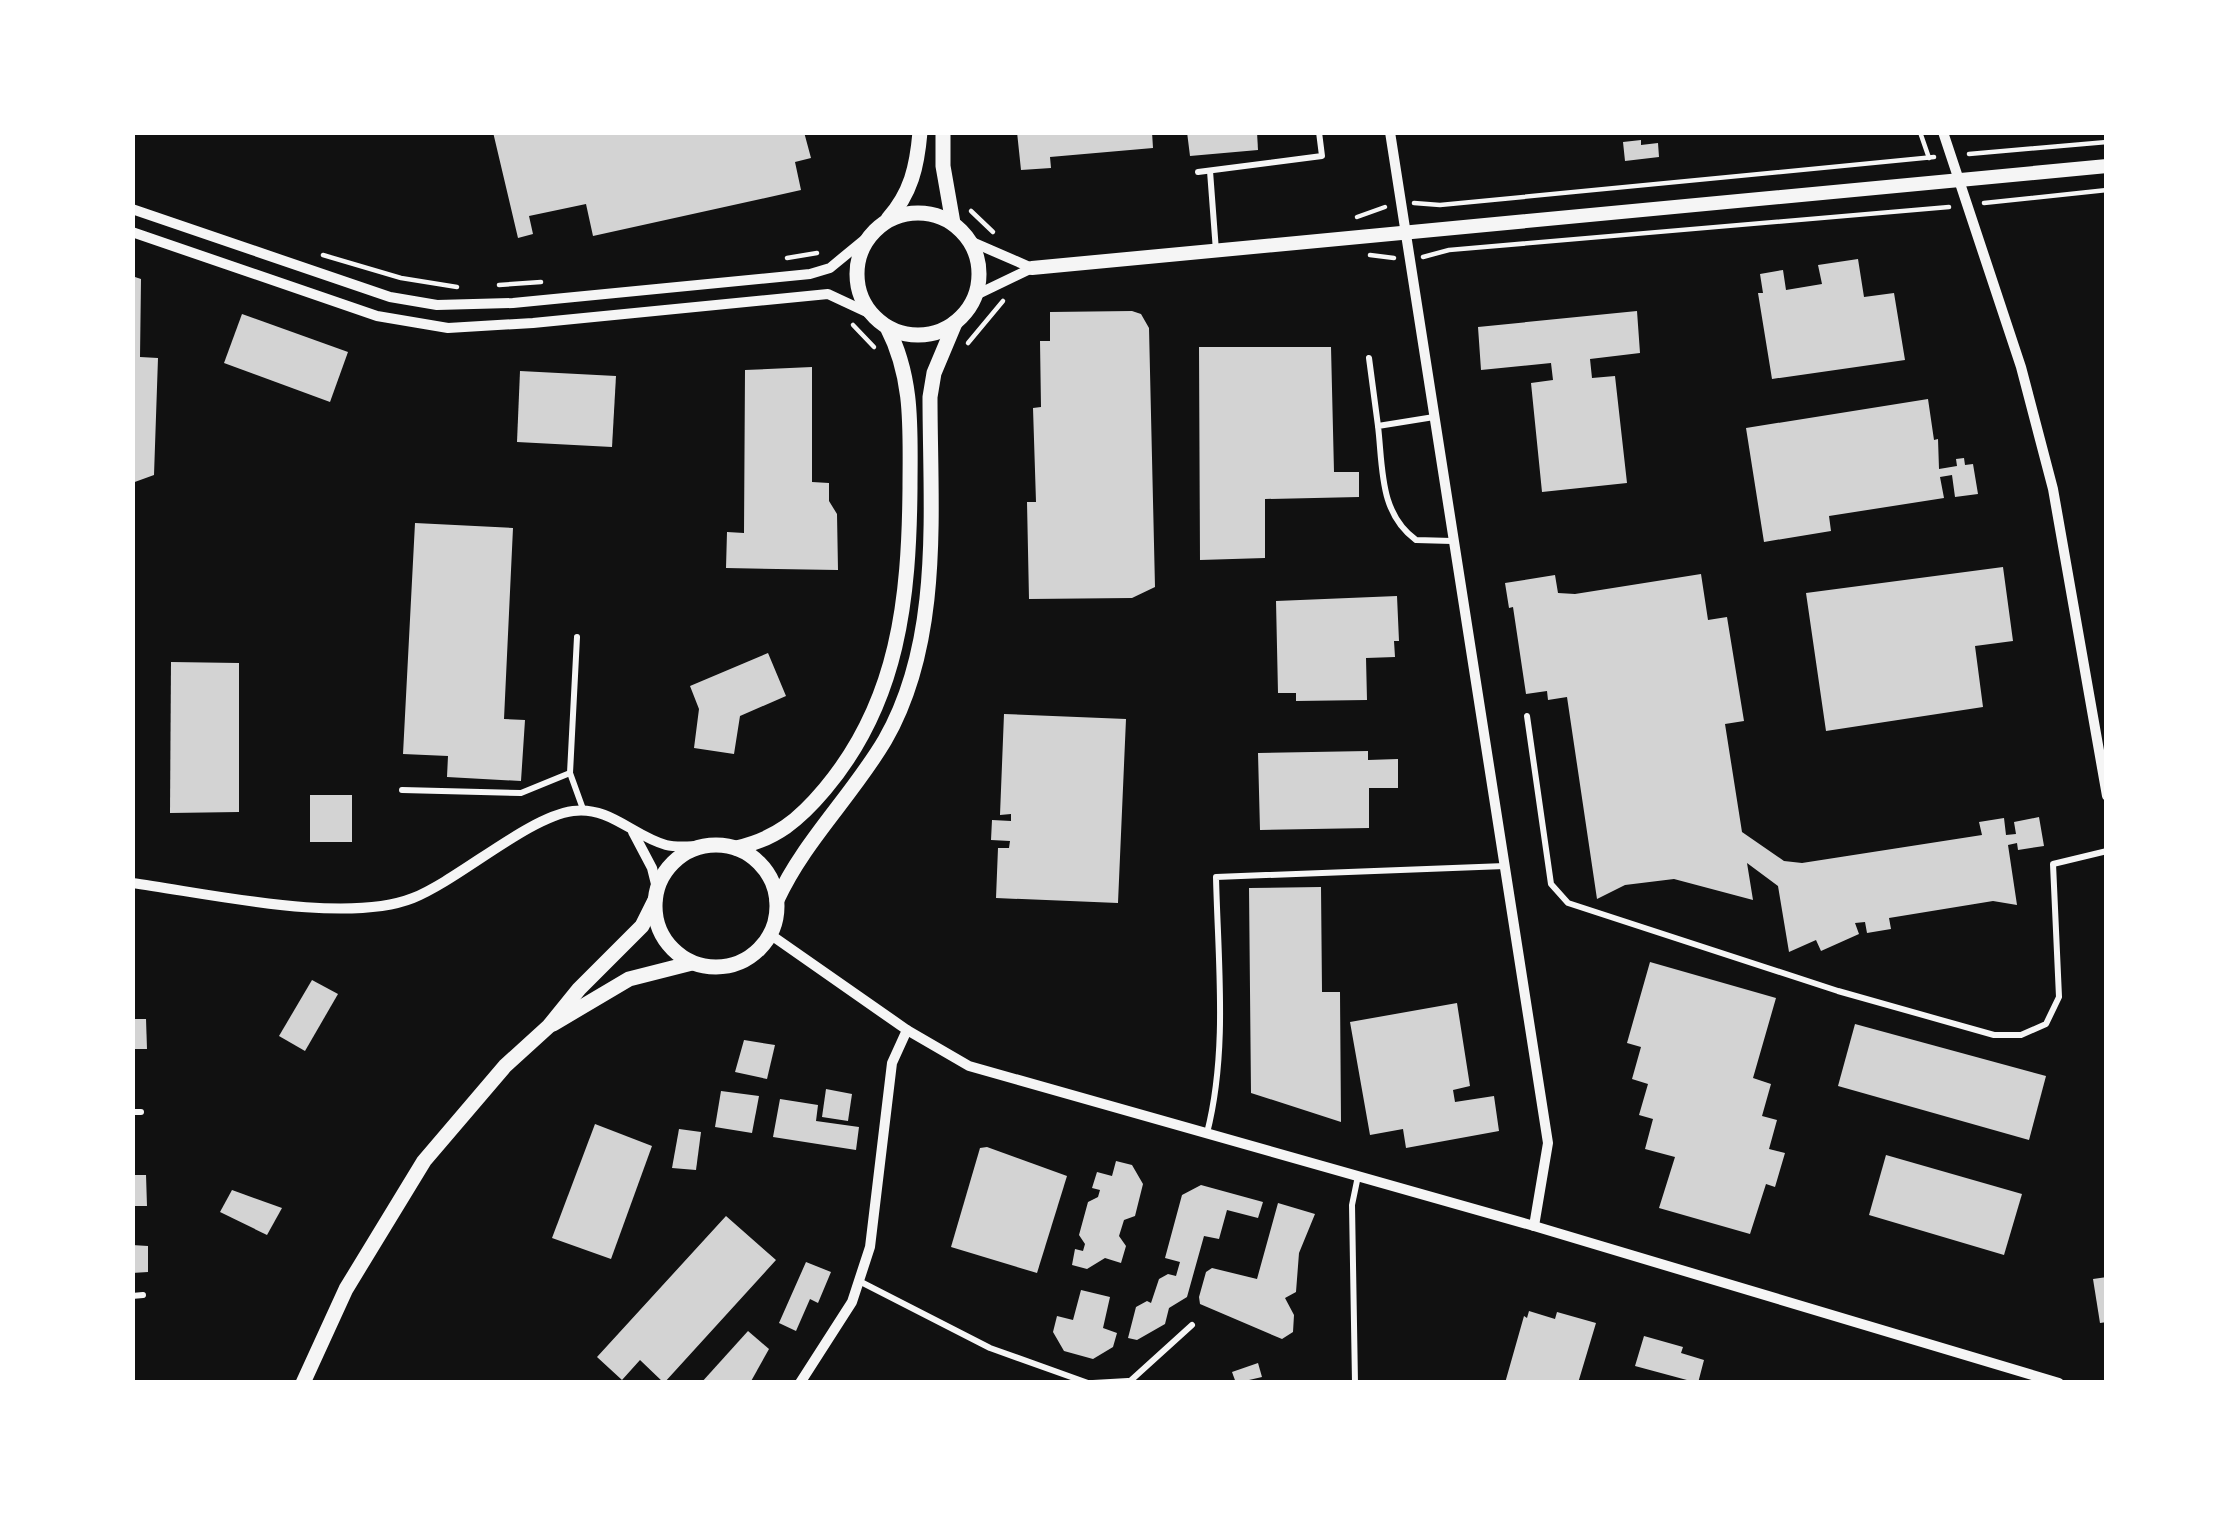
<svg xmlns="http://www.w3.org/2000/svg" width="2239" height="1515" viewBox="0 0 2239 1515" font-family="'Varela Round',sans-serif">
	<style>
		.building { fill: #d3d3d3 }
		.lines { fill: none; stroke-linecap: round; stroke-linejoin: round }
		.path { stroke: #f5f5f5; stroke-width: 4.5 }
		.service { stroke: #f5f5f5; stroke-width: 6 }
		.minor { stroke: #f5f5f5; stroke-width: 10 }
		.tertiary { stroke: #f5f5f5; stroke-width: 14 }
		.secondary { stroke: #f5f5f5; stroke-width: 15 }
	</style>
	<rect width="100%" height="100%" fill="#111"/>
	<g class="building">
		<path d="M493 132H804L811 158 795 162 801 190 593 236 586 204 529 216 533 234 518 238Z"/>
		<path d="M1017 132H1152L1153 148 1050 157 1051 168 1021 170Z"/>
		<path d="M1187 132H1257L1258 150 1190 156Z"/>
		<path d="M1641 140V145L1658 143 1659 157 1625 161 1623 142Z"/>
		<path d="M1858 259 1864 297 1894 293 1905 360 1772 379 1758 293H1763L1760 274 1783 270 1786 290 1822 284 1818 265Z"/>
		<path d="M132 276 141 279 140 357 158 358 154 475 132 483Z"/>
		<path d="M1132 311 1141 314 1149 328 1155 587 1132 598 1029 599 1027 502H1036L1033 408 1041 407 1040 341H1050V312Z"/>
		<path d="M1637 311 1640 353 1590 359 1592 378 1615 376 1627 483 1542 492 1531 383 1553 380 1551 363 1481 370 1478 327Z"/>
		<path d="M242 314 348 352 330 402 224 363Z"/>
		<path d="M1199 347H1331L1334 472H1359V497L1265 499V558L1200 560Z"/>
		<path d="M812 367V482L829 483V501L837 514 838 570 726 568 727 532 744 533 745 370Z"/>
		<path d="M520 371 616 376 612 447 517 442Z"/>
		<path d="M1928 399 1934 440 1938 439 1939 469 1957 466 1956 459 1964 458 1965 465 1973 464 1978 494 1955 497 1952 475 1940 477 1944 498 1829 516 1831 531 1764 542 1746 428Z"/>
		<path d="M415 523 513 528 504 719 525 720 521 781 447 777 448 756 403 754Z"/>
		<path d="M2003 567 2013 641 1975 646 1983 707 1826 731 1806 593Z"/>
		<path d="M1701 574 1708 620 1727 617 1744 721 1725 724 1742 832 1784 861 1802 863 1982 835 1979 822 2004 818 2006 835 2016 834 2014 822 2039 817 2044 846 2018 850 2017 843 2008 845 2017 905 1993 901 1889 918 1891 929 1867 933 1865 922 1855 923 1859 934 1821 951 1816 940 1789 952 1778 886 1747 863 1753 900 1674 879 1625 885 1597 899 1567 697 1548 700 1547 691 1526 694 1513 607 1509 608 1505 583 1555 575 1558 593 1575 594Z"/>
		<path d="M1397 596 1399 641H1394L1395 657 1366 658 1367 700 1296 701V693H1278L1276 601Z"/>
		<path d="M768 653 786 696 740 716 734 754 694 748 699 709 690 686Z"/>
		<path d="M171 662 239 663V812L170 813Z"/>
		<path d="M1004 714 1126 719 1118 903 996 898 998 848H1009L1010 841 991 840 992 820 1011 821V814L1000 815Z"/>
		<path d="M1368 751V760L1398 759V788H1369V828L1260 830 1258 753Z"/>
		<rect x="310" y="795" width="42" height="47"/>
		<path d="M1321 887 1322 992H1340L1341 1122 1251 1093 1249 888Z"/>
		<path d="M1650 962 1776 998 1753 1078 1771 1084 1762 1116 1777 1120 1769 1149 1785 1153 1775 1187 1766 1184 1750 1234 1659 1208 1675 1157 1645 1149 1653 1119 1639 1115 1648 1084 1632 1079 1641 1047 1627 1043Z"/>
		<path d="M312 980 338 994 305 1051 279 1036Z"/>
		<path d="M1457 1003 1470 1086 1453 1090 1455 1102 1494 1096 1499 1131 1406 1148 1403 1129 1370 1135 1350 1022Z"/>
		<path d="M132 1019H146L147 1049H132Z"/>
		<path d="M1855 1024 2046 1076 2029 1140 1838 1086Z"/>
		<path d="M744 1040 775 1045 767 1079 735 1072Z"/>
		<path d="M826 1089 852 1094 848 1121 822 1117Z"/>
		<path d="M721 1091 759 1096 752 1133 715 1127Z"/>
		<path d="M780 1099 818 1105 816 1121 859 1127 856 1150 773 1137Z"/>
		<path d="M595 1124 652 1146 611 1259 552 1238Z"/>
		<path d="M679 1129 701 1132 696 1170 672 1168Z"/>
		<path d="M987 1147 1067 1176 1037 1273 951 1247 980 1148Z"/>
		<path d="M1886 1155 2022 1194 2004 1255 1869 1215Z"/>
		<path d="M1116 1161 1132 1165 1143 1184 1135 1216 1124 1220 1119 1236 1126 1246 1121 1263 1105 1258 1087 1269 1072 1265 1075 1249 1083 1251 1085 1244 1079 1235 1088 1202 1098 1197 1100 1190 1092 1188 1097 1172 1112 1176Z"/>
		<path d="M132 1175H146L147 1206H132Z"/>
		<path d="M1201 1185 1263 1202 1258 1218 1227 1210 1219 1239 1204 1236 1187 1297 1169 1308 1165 1324 1137 1340 1128 1338 1136 1307 1147 1301 1151 1303 1159 1279 1168 1274 1176 1276 1180 1262 1165 1258 1182 1195Z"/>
		<path d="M232 1190 282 1208 267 1235 220 1212Z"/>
		<path d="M1278 1203 1315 1214 1299 1253 1296 1292 1285 1298 1294 1315 1293 1332 1282 1339 1200 1304 1199 1297 1206 1272 1212 1268 1257 1279Z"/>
		<path d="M726 1216 776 1260 664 1383 640 1360 622 1380 597 1357Z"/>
		<path d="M132 1245 148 1246V1272L132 1273Z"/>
		<path d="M806 1262 831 1272 818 1303 810 1299 796 1331 779 1323Z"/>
		<path d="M2107 1277V1322L2100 1323 2093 1279Z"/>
		<path d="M1081 1290 1110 1297 1103 1328 1117 1333 1113 1347 1093 1359 1064 1351 1053 1332 1057 1316 1073 1320Z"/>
		<path d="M1529 1311 1555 1319 1557 1312 1596 1323 1578 1383H1505L1524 1316 1527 1318Z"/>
		<path d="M748 1331 769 1349 750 1383H701Z"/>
		<path d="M1644 1336 1683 1347 1681 1353 1704 1360 1698 1383 1635 1366Z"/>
		<path d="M1258 1363 1262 1377 1236 1383 1232 1372Z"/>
	</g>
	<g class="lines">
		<g class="path">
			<path d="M1920 132 1929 158"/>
			<path d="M1969 154 2107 142"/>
			<path d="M1414 203 1440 205 1934 157"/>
			<path d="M1984 203 2107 190"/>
			<path d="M971 211 993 232"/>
			<path d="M1357 217 1385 207"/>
			<path d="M323 255 401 278 457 287"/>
			<path d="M1370 255 1394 258"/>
			<path d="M1423 257 1449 250 1949 207"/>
			<path d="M787 258 817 253"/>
			<path d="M499 285 541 282"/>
			<path d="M853 325 874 347"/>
			<path d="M968 343 1003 301"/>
		</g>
		<g class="service">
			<path d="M1210 171 1216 251"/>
			<path d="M1198 172 1322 156 1319 132"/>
			<path d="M1369 358 1378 426"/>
			<path d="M1434 417 1378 426C1383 468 1379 513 1416 540L1452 541"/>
			<path d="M1527 716 1551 884 1568 903 1838 991 1994 1035H2021L2046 1024 2059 997 2053 864 2107 851"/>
			<path d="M570 773 583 809"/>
			<path d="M402 790 521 793 570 773 577 637"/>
			<path d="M132 1112H141"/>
			<path d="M1207 1133C1228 1051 1218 962 1216 877L1505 866"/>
			<path d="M861 1282 990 1348 1088 1383"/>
			<path d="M132 1296 143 1295"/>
			<path d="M1093 1383 1128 1381"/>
			<path d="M1128 1383 1192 1325"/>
			<path d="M1355 1383 1352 1205 1358 1176"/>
		</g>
		<g class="minor">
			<path d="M1390 132 1548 1143 1534 1226"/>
			<path d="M1943 132 2021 367 2053 489 2107 796"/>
			<path d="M132 209 390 297 437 305 513 303 810 274 830 268 870 235"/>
			<path d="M132 232 377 316 448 328 533 323 828 294 873 315"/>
			<path d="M970 241 1032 268"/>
			<path d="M976 295 1032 268"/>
			<path d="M633 832 652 868 657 888"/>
			<path d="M132 883C207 893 345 925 413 898 460 879 528 817 573 811 610 806 633 836 666 845 677 848 691 846 702 846"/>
			<path d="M771 935 907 1030 969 1066 1534 1226 2059 1383"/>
			<path d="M800 1383 852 1302 870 1247 892 1063 907 1030"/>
		</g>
		<path class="tertiary" d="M1032 268 2107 166"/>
		<g class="secondary">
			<path d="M943 132V166L953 223"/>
			<circle cx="918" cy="274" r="61"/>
			<path d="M888 219C911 193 917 167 920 132"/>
			<circle cx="716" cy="906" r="61"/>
			<path d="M736 848C776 839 799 820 825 789 899 701 909 598 910 488 910 431 914 379 887 327"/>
			<path d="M777 900C804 841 852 796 885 740 943 639 930 509 930 397L934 373 955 323"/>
			<path d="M553 1024 629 979 692 963"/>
			<path d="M303 1383 346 1289 424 1161 505 1066 549 1026 579 989 642 926 655 900"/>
		</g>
	</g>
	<rect width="2239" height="1515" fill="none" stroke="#ffffff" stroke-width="270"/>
</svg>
